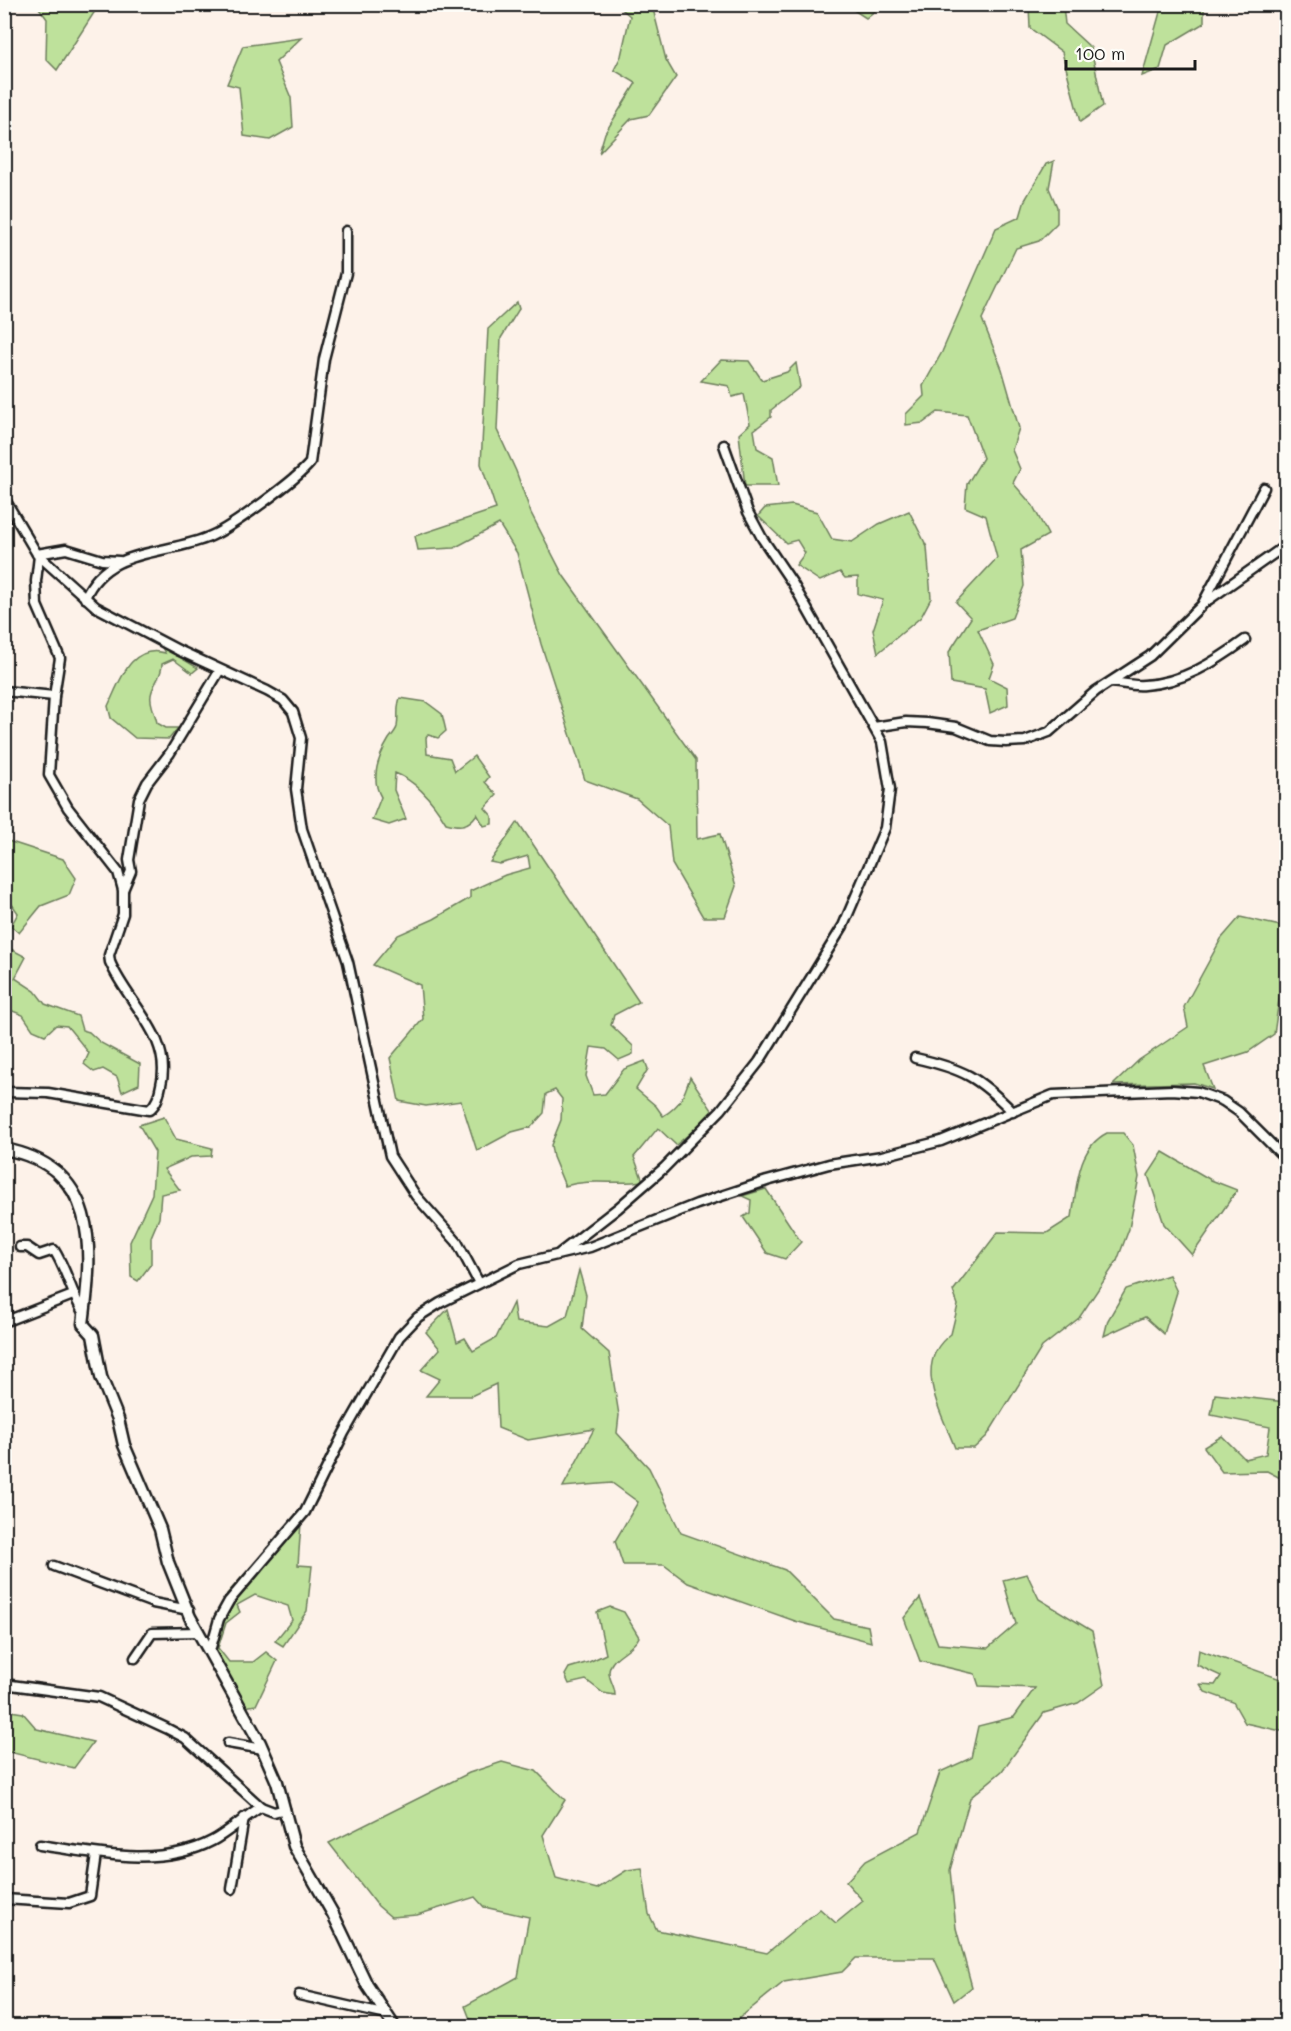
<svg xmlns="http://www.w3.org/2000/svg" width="1291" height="2031" viewBox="0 0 1291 2031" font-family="Mali,sans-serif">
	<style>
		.green { fill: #bee19b; stroke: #6d7e5c; stroke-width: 1.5 }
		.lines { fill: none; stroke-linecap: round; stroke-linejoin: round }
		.minor-casing { stroke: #1c1c1c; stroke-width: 13 }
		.tertiary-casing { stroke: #1c1c1c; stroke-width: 15 }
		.minor { stroke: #fdfcf7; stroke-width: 8 }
		.tertiary { stroke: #fdfcf7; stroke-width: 10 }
	</style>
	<rect width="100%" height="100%" fill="#fdf2e9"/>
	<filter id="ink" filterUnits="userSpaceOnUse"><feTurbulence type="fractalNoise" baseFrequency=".0167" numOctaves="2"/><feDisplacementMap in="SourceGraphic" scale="12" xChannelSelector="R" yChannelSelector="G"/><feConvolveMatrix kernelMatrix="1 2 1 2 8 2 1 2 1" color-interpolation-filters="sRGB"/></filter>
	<g filter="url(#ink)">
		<g class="green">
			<path d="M37 5H99L57 70 46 59 47 19Z"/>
			<path d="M617 5H652L666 60 676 77 649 115 631 119 599 153 605 133 636 83 614 70 621 56 630 16Z"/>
			<path d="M853 5V4L882 5 866 18 852 9Z"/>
			<path d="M1029 5H1063L1065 24 1091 48 1103 106 1080 122 1062 52 1030 28Z"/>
			<path d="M1162 5H1204V23L1167 45 1160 69 1142 76Z"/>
			<path d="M301 38 276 62 291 98 293 127 270 140 244 136 239 87 227 84 243 46Z"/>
			<path d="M1054 161 1049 188 1057 207V223L1039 241 1016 248 982 319 1002 369 1019 428 1012 450 1020 469 1013 483 1033 506 1048 535 1021 550 1024 586 1012 618 978 630 994 664 989 678 1007 687 1008 705 990 713 985 689 951 683 949 652 971 618 956 602 997 558 986 516 965 507 967 484 983 458 967 415 938 412 923 423 906 425V414L924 396 923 386 942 352 996 228 1020 217 1025 200 1046 164Z"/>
			<path d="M517 302 519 309 501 338 497 430 516 471 531 513 563 575 696 760 697 839 720 834 736 886 725 917H703L672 864 668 826 637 799 585 780 541 644 517 553 499 524 454 548 418 550 415 536 496 509 481 464 488 329Z"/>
			<path d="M721 360 749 361 762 380 787 372 796 363 800 387 771 410V417L754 430 757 448 773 457 778 486H745L739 434 750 424 744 394 732 397 729 386 701 381Z"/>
			<path d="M792 505 817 512 832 539 852 542 879 524 909 511 927 547 931 598 921 617 878 653 873 630 883 600 858 594V577L845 578 840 572 820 581 796 565 805 553 797 540 786 543 758 516 765 508Z"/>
			<path d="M161 646 198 668 192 673 173 659 162 664C162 677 153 683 151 695 149 703 156 715 157 723L166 728H178L169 739 135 738 111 718 108 706C120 681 131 643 165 653Z"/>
			<path d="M400 698 426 702 442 714 446 731 438 738 428 735 426 738 427 754 450 758 455 771 474 756 489 777 485 782 497 795 485 808 492 816V824L484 826 477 814C468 827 460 827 446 823 434 803 416 781 395 773L394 790 406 819 389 825 372 820 381 797C370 778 378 757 389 739 392 735 396 731 397 727 399 716 396 709 400 698Z"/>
			<path d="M518 822 639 1002 614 1015 611 1025 633 1046V1054L619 1060 606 1049 591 1047 586 1076 593 1095 605 1094 624 1069 645 1061 648 1069 636 1089 656 1106 663 1116C680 1106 684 1096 690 1077L714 1113 676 1145 658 1128 634 1157 643 1181C616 1185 591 1178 565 1186L553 1157 551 1145 561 1120 562 1099 555 1090 546 1094 544 1113 531 1127 512 1132 477 1151 461 1101 426 1106 399 1101 390 1058 423 1019 420 985 373 965 398 935 434 919 470 898V891L505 875 530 868 528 856 500 864 490 862Z"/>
			<path d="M5 840 63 859 76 878 69 895 41 906 19 933 11 926 18 913 5 894Z"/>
			<path d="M1240 917 1285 927 1282 979 1274 1034 1248 1052 1204 1066 1213 1089 1194 1083 1113 1085 1139 1060 1188 1027 1184 1007 1221 939Z"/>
			<path d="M5 946 26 957 15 978 35 991 45 1004 78 1016 82 1030 89 1032 101 1043 140 1064 139 1084 122 1092 117 1077 103 1069 94 1072 84 1064 89 1053 67 1026 56 1025 45 1035 33 1030 23 1015 5 1008Z"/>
			<path d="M164 1117 176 1139 212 1148 211 1156 191 1157 164 1169 180 1190 161 1194 159 1218 151 1237V1264L138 1281 131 1277 130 1242 152 1194 155 1152 139 1125Z"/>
			<path d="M1107 1133H1123L1133 1145 1139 1177 1129 1229 1117 1261 1079 1318 1042 1347 987 1436 974 1448H955C941 1411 911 1363 951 1334L958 1305 953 1291 998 1232 1047 1233 1072 1217C1077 1187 1076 1149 1107 1133Z"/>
			<path d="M1163 1152 1211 1180 1237 1190 1192 1255 1164 1224 1148 1175Z"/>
			<path d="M766 1189 801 1242 785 1259 767 1253 743 1217 750 1213 751 1200 742 1196Z"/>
			<path d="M579 1270 586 1295 582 1329 609 1353 619 1415 617 1433 649 1468 681 1533 785 1570 834 1619 868 1626 871 1642 795 1621 688 1583 664 1565H623L615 1541 638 1502 612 1483 563 1487 594 1429 528 1440 498 1428 496 1384 471 1396H426L440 1379 421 1370 440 1349 426 1332 448 1309 457 1342 465 1338 473 1351 496 1338 513 1303 516 1322 549 1326 567 1316Z"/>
			<path d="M1169 1275 1177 1292 1164 1334 1145 1317 1104 1336 1108 1320 1126 1289Z"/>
			<path d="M1215 1394 1286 1402V1481L1267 1471 1222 1472 1204 1447 1222 1436 1245 1459 1266 1454 1270 1427 1211 1415Z"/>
			<path d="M313 1497 318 1499 301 1523 298 1565 312 1566 307 1611 283 1646 275 1641 292 1620 288 1606 255 1595 237 1605 240 1612 226 1623 218 1648 229 1662H253L266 1652 277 1661 256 1705 244 1707 212 1654V1640L227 1594Z"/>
			<path d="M1027 1574 1039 1599 1092 1631 1104 1685 1078 1703 1044 1713 1002 1771 970 1798 950 1870 956 1928 972 1987 954 2001 934 1958H856L842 1972 784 1982 738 2019 744 2026H732L735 2022 730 2026H475L477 2021 470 2019 465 2006 518 1977 529 1917 484 1907 475 1897 417 1915 391 1917 378 1906 329 1843 469 1773 502 1762 536 1771 565 1800 543 1835 556 1878 597 1889 627 1870 642 1868 649 1914 657 1930 767 1953 820 1909 836 1923 863 1901 846 1882 865 1861 920 1832 940 1772 971 1758 978 1726 1014 1717 1035 1688 979 1686 975 1674 920 1661 904 1618 920 1598 938 1644 988 1648 1016 1624 1003 1580Z"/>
			<path d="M610 1607 624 1612 639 1637C633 1651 610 1655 609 1672 609 1680 615 1686 615 1695L603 1693 586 1680 569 1684 565 1675 569 1668 589 1662 606 1654 597 1612Z"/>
			<path d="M1199 1650 1286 1681V1732L1245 1723 1233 1702 1205 1692 1200 1684 1215 1685 1221 1676 1197 1665Z"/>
			<path d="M4 1710 23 1713 37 1729 93 1742 74 1768 5 1751Z"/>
		</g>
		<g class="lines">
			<g class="minor-casing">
				<g id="minor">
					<path d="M4 498 37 554 96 607 178 650 267 691 283 700 293 712 301 738 296 789 302 829 348 962 390 1156 416 1196 457 1242 479 1283"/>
					<path d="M37 554 66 549 102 560 119 561"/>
					<path d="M85 598C107 546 167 556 211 536 232 527 296 480 310 463L324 359 346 273V231"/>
					<path d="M1204 603 1282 548"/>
					<path d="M1111 682C1121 683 1133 686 1144 685 1182 683 1215 662 1245 640"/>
					<path d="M4 691 54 696"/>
					<path d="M874 727 906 722 927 723 956 727 990 741 1006 742 1025 741 1049 732 1096 691 1150 656 1202 605 1264 488"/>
					<path d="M123 890 131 871 129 860 139 799 147 783 170 753 220 670"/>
					<path d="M915 1058C964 1069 978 1077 1013 1112"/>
					<path d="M4 1092 48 1093 149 1110C157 1104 159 1095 161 1085 173 1037 127 1003 110 962L109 955 123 914V890L118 872 68 808 49 775 54 696 60 658 37 605 36 581 39 556"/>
					<path d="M20 1247H27L39 1255 54 1250C67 1270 71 1293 84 1314"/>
					<path d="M560 1253 618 1208 664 1168 721 1110 759 1062 843 926 885 828 890 789 882 742 793 584 762 538 748 512 724 445"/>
					<path d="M4 1303 9 1320 73 1295"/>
					<path d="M54 1566 153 1603 189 1610"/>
					<path d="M210 1651 219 1619 229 1601 305 1512 344 1433 399 1337 418 1317 440 1303 519 1264 590 1247 697 1204 767 1181 829 1164 882 1156 941 1141 1053 1095 1172 1090 1198 1092 1223 1101 1239 1112 1286 1159"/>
					<path d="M135 1658 152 1633 199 1632"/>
					<path d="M4 1684 99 1697 166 1728 185 1738 261 1807 274 1812 285 1809"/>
					<path d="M228 1743 263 1749"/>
					<path d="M40 1845C94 1853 161 1868 212 1841 229 1832 244 1817 261 1807"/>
					<path d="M232 1889 244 1818"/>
					<path d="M4 1899 69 1903 90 1896 96 1854"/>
					<path d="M299 1995 387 2015"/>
				</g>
			</g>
			<g class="tertiary-casing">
				<path id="tertiary" d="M4 1149C99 1167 93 1247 83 1324L93 1335 101 1377 118 1419 124 1445 160 1529 168 1562 190 1617 260 1743 277 1782 294 1846 333 1914 367 1985 394 2026"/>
			</g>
			<use href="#minor" class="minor"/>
			<use href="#tertiary" class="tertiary"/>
		</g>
	</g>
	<rect width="1291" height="2031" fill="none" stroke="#fdfcf7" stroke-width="24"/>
	<rect x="12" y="12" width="1267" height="2007" fill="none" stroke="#1c1c1c" stroke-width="2" filter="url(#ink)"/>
	<path d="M1066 60v9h129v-9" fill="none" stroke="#1c1c1c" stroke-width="3"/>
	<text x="1075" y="60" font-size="18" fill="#1c1c1c" stroke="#fdfcf7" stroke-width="4.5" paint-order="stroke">100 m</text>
</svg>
